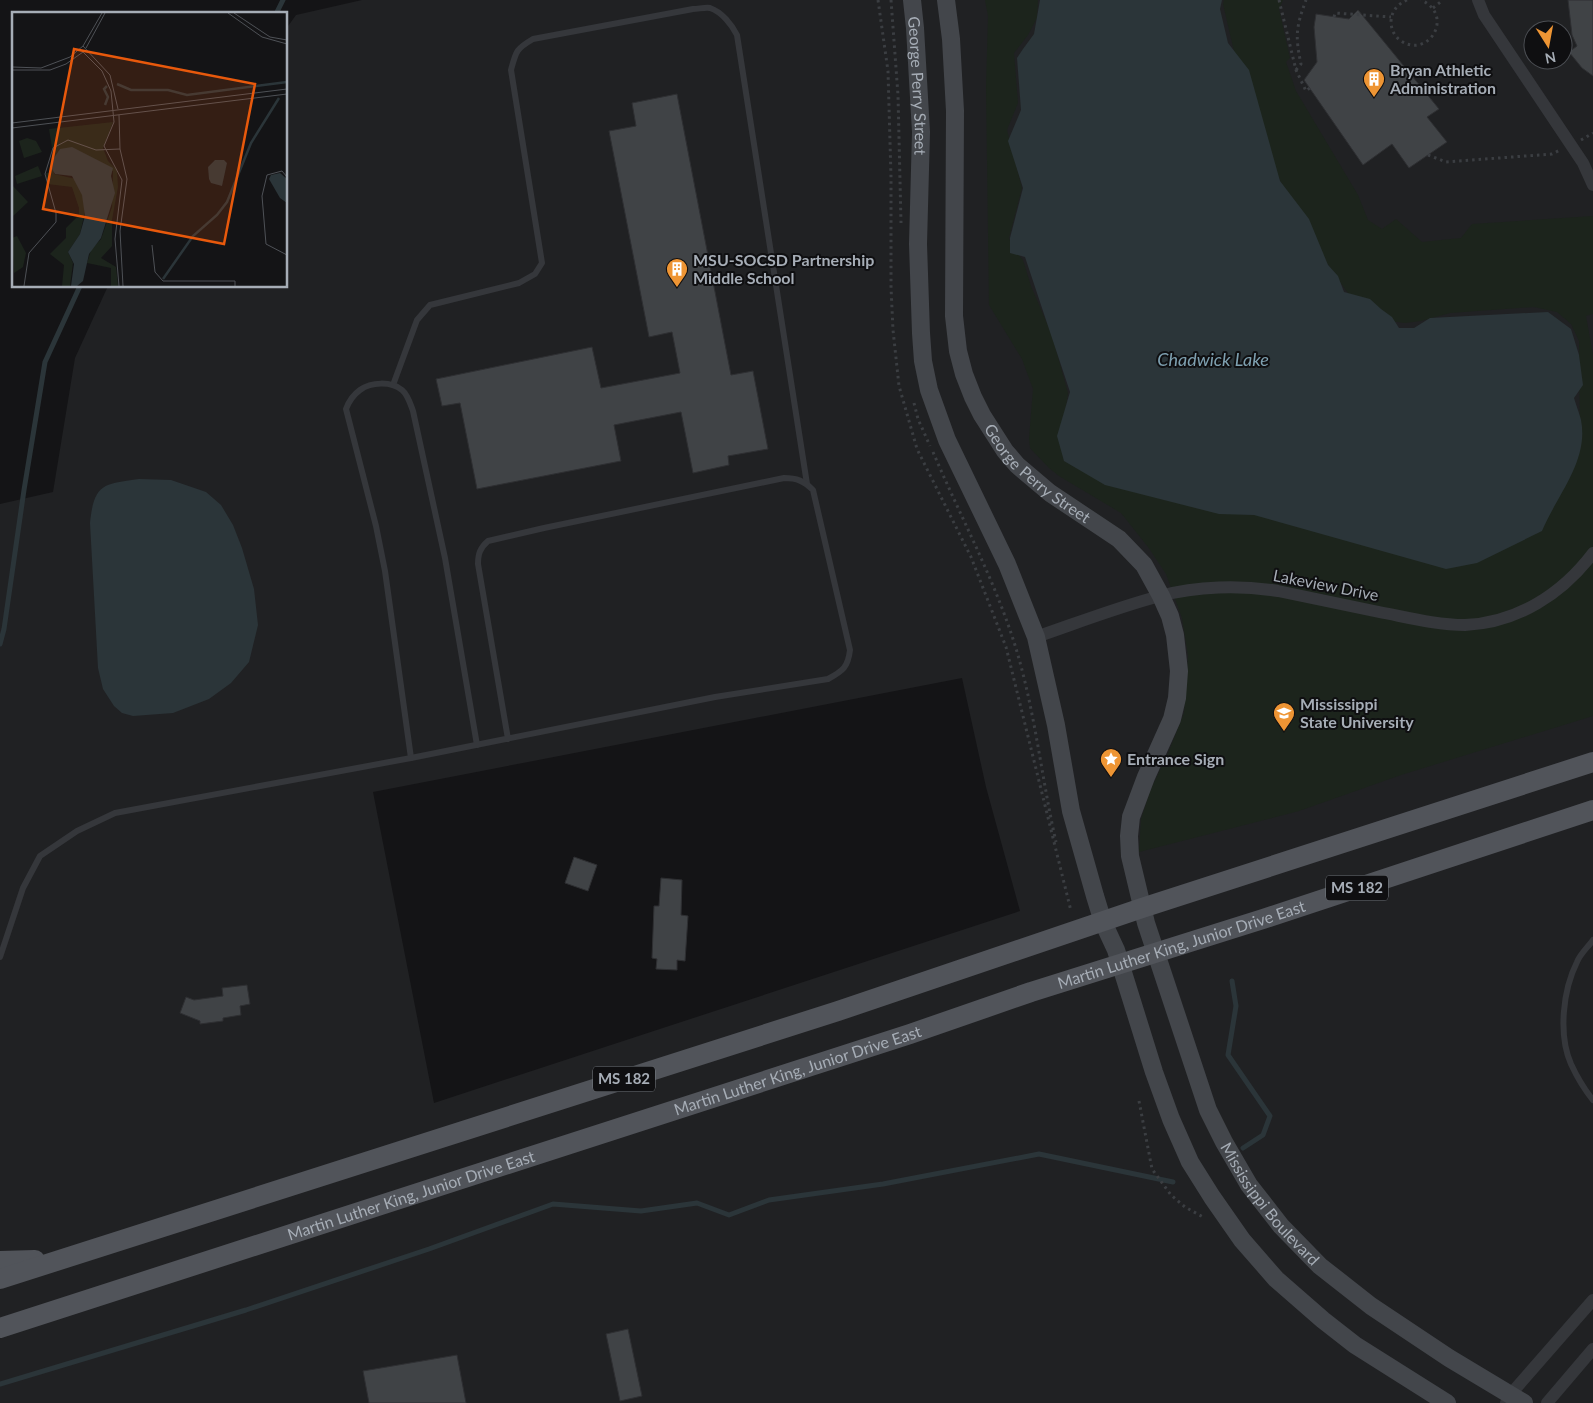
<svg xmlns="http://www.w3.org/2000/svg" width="1593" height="1403" viewBox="0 0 1593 1403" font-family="Lato,sans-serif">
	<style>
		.built { fill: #202123; fill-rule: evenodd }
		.green { fill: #1c241c }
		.water { fill: #2b3539 }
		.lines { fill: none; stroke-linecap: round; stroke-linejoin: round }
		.stream { stroke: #2b3539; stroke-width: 5 }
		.building { fill: #404346; stroke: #2e2f32 }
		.path { stroke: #3b3e42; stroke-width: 3; stroke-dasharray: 2.5 4; stroke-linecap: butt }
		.lane { stroke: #35373b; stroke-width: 6 }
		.street { stroke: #35373b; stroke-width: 12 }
		.secondary { stroke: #43464b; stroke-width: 18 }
		.primary { stroke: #51545a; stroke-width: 20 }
		.labels { text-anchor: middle; stroke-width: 4; stroke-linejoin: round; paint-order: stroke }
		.shield { fill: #0f0f11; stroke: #797e84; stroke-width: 1 }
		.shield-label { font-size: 15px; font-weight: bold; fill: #a6adb6 }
		.poi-label { font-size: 16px; font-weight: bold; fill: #a6adb6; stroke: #0f0f11; text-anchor: start }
		.street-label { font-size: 16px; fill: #a6adb6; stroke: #0f0f11 }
		.water-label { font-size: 18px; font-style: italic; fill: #7ea0b0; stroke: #0f0f11 }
		.inset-river { fill: none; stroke: #2b3539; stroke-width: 2.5 }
		.inset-road { fill: none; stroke: #4e5156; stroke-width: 1 }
		.view { fill: #e8590c; fill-opacity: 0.15; stroke: #e8590c; stroke-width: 2.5 }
		.inset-edge { fill: none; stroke: #a6adb6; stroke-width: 2.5 }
	</style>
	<rect width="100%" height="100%" fill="#141416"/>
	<path class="built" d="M362 0H1593V1403H0V504L53 492 75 358 108 286H286V29L296 15ZM1533 30H1563V60H1533ZM962 678 986 787 1020 911 434 1103 373 792Z"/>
	<path class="green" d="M985 0H1038L1037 18 1028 35 1014 53 1018 103 1007 130 1022 188 1009 238 1013 248 1023 260 1031 286 1052 335 1068 393 1065 413 1580 447 1579 341 1571 324 1557 312 1534 307 1450 313 1421 321 1405 323 1381 320 1360 308 1345 289 1302 227 1260 138 1233 47 1223 4 1224 0H1283L1279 9 1290 58 1286 62 1296 91 1358 195 1368 220 1382 229 1396 219 1422 242 1461 238 1472 224 1593 216V314L1586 316 1593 355V716L1401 775 1299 811 1139 852 1141 819 1151 789 1168 753 1184 713 1188 656 1182 618 1166 574 1148 547 1121 513 1059 476 1049 468 1030 448 1029 438 1033 389 1022 359 989 305 986 87 988 16Z"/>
	<g class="water">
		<path d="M1040 0H1222L1220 9 1228 43 1249 70 1280 181 1309 219 1328 265 1338 276 1344 292 1370 299 1381 309 1392 317 1399 328H1414L1430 318 1548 312 1571 329 1579 355 1583 385 1574 398C1576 405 1579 412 1581 420 1589 461 1557 495 1542 531L1477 563 1446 569 1254 515 1219 514 1105 485 1064 461 1057 436 1070 392 1025 257 1010 253V238L1023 188 1008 141 1021 110 1017 58 1023 49 1034 34Z"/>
		<path d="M139 479 171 480 206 492 221 505 233 525 242 548 254 589 258 625 249 662 231 683 209 699 173 713 133 716 122 713 114 706 103 689 98 668 90 523C94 483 104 484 139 479Z"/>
	</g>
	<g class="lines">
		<g class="stream">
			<path d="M276 14 283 0"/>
			<path d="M0 644 4 629 24 490 45 362 80 286"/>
			<path d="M1232 981 1236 1006 1228 1055 1270 1116 1263 1135 1243 1148"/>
			<path d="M0 1384 246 1310 429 1249 553 1204 641 1211 697 1203 729 1215 769 1200 883 1184 1039 1154 1173 1182"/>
		</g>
	</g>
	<g class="building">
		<path d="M1568 0H1593V76L1582 68 1569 52 1577 46 1572 35Z"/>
		<path d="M1358 10 1439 109 1427 117 1447 142 1409 168 1392 144 1363 165 1304 80 1317 62 1314 27 1316 14 1349 19Z"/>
		<path d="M677 94 731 375 753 371 768 449 728 456 729 465 693 473 681 412 614 425 621 461 477 489 460 403 442 406 436 379 592 347 601 388 680 373 672 332 649 337 609 131 636 126 632 103Z"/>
		<path d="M574 857 597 865 588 891 565 883Z"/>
		<path d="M661 878 682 880 681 915 688 916 685 961 677 960V970L656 969 657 959 652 958 654 906H659Z"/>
		<path d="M247 985 250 1004 240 1006 241 1015 223 1018V1021L200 1024V1021L180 1013 186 997 194 1000 223 996 222 988Z"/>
		<path d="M628 1329 642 1396 620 1401 606 1334Z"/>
		<path d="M457 1355 466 1403H369L363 1371Z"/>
	</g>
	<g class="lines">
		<g class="path">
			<path d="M878 0 888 71 891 177V287L893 330 899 386 917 449 971 557 1006 647 1071 911"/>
			<path d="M891 0 898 95 901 223"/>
			<path d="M1279 0 1296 70 1306 91 1311 87"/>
			<path d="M1407 0C1398 4 1392 10 1391 21 1391 29 1394 36 1401 41 1429 59 1455 15 1421 0"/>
			<path d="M1433 8 1443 0"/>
			<path d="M1334 17 1335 13 1391 17"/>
			<path d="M1296 70 1301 64C1295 36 1296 27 1306 0"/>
			<path d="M1581 140 1593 133"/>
			<path d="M1428 155 1446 162 1552 154 1560 150"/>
			<path d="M914 403 918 419 930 446"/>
			<path d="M933 452C958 511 989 569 1010 630 1034 699 1040 771 1056 842"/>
			<path d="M1139 1101 1152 1169 1171 1195 1185 1207 1203 1217"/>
		</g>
		<g class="lane">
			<path d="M393 385 417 320 430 305 519 283 535 274 542 263 511 70C516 51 516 49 533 39L693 9C698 9 706 7 710 8 722 12 732 25 737 35L807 484"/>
			<path d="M411 758 385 571 376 526 346 409C349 401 353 395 360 390 371 382 391 381 402 390 408 395 410 403 413 411L445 558 477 745"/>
			<path d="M1593 940C1588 947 1580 954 1577 962 1563 990 1558 1034 1571 1064 1577 1077 1584 1089 1593 1100"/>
			<path d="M0 957 23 888 40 856 77 831 115 813 411 758 715 697 828 679C843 671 848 667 850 650L813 490C804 481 797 478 784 478L544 528 488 541C480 548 478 554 478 564L508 739"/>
		</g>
		<g class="street">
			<path d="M1478 0 1484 15 1583 163 1593 185"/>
			<path d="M1036 637C1077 623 1118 607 1160 596 1197 586 1240 585 1278 591 1312 598 1345 605 1379 612 1406 617 1436 625 1465 625 1517 623 1562 594 1593 553"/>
			<path d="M1506 1403 1510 1395 1593 1300"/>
			<path d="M1547 1403 1593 1349"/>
		</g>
		<g class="secondary">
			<path id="s1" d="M912 0 915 28 921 132 918 244 921 333 923 361 929 390 947 440 1007 564 1036 637 1056 725 1071 811 1095 896 1103 922 1116 950 1154 1072 1171 1119 1190 1162 1212 1197 1242 1240 1276 1279 1323 1320 1355 1345 1447 1403"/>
			<path id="s2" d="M946 0 951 39 955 111 954 316 958 351 964 374 973 397 982 415 1005 451 1017 465 1050 493 1119 539 1144 565 1161 596 1170 616 1175 635 1179 671 1177 698 1172 719 1146 777 1131 817 1129 836 1130 856 1146 923 1208 1110 1224 1142 1249 1185 1281 1226 1320 1266 1371 1306 1449 1358 1524 1403"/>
		</g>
		<g class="primary">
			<path d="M0 1261 35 1260"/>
			<path d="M0 1279 838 1011 1142 908 1593 762"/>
			<path id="s3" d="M0 1328 910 1034 1031 992 1263 919 1593 810"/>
		</g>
	</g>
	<defs>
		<g id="building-pin" transform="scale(1.125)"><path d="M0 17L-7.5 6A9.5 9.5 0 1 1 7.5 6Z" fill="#ee9534" stroke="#0f0f11"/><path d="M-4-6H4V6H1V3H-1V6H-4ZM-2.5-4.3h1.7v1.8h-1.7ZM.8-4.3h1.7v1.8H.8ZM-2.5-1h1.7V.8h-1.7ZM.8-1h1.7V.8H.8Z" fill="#fff"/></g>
		<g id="university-pin" transform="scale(1.125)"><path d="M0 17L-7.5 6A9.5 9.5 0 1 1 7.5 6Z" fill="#ee9534" stroke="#0f0f11"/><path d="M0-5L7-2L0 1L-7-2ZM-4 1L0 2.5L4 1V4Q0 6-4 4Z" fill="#fff"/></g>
		<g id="sight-pin" transform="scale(1.125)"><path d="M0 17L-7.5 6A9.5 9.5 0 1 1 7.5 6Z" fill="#ee9534" stroke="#0f0f11"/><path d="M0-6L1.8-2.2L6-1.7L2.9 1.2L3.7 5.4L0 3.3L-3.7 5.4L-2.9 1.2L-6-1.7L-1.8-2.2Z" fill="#fff"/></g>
	</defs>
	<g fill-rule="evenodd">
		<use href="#building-pin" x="1374" y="79"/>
		<use href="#building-pin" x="677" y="269"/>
		<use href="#university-pin" x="1284" y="713"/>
		<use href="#sight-pin" x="1111" y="759"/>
	</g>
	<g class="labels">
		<g class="shield">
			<rect x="1326" y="875.5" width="62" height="25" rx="4"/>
			<rect x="593" y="1066.5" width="62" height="25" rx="4"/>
		</g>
		<g class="shield-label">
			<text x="1357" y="893">MS 182</text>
			<text x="624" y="1084">MS 182</text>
		</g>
		<g class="poi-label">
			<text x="1390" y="76">Bryan Athletic<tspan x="1390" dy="18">Administration</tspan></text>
			<text x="693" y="266">MSU-SOCSD Partnership<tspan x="693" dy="18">Middle School</tspan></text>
			<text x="1300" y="710">Mississippi<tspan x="1300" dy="18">State University</tspan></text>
			<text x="1127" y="765">Entrance Sign</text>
		</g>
		<g class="street-label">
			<text dy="6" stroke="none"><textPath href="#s1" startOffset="86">George Perry Street</textPath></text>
			<text dy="6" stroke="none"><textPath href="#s2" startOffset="502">George Perry Street</textPath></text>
			<text transform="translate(1326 585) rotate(11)" y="6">Lakeview Drive</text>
			<text dy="6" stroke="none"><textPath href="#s3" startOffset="1242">Martin Luther King, Junior Drive East</textPath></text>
			<text dy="6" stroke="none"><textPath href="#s3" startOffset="838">Martin Luther King, Junior Drive East</textPath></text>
			<text dy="6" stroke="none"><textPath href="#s3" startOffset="432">Martin Luther King, Junior Drive East</textPath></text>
			<text dy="6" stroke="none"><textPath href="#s2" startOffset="1330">Mississippi Boulevard</textPath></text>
		</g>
		<g class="water-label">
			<text x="1213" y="366">Chadwick Lake</text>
		</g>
	</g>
	<g transform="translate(12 12)">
		<rect width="275" height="275" fill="#141416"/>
		<path d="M101 110 91 136 96 149 105 158 106 175 100 208V234L89 246 104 255 106 274H99V256L75 251 79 238 89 227 100 195 101 159 42 146V162L64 167 71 183 73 199 68 222 56 240 61 251 58 274H50L52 253 38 242 54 226V216L67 203V196L60 175 35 172 34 161H38L41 142 37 117ZM15 126 24 129 30 140 12 146 7 129ZM26 154 30 164 5 172 3 164ZM0 173 16 190 0 205ZM5 224 14 241 11 255 2 261 0 226Z" fill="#1c241c"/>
		<path d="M60 135 101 156 99 164 103 181 89 226 77 242 71 269 65 274H59L62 252 56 240 68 222 73 204 70 183 60 164 43 162 40 157 42 146 48 137ZM203 148H212L215 151 210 174 199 171 197 167 196 155ZM268 161 275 167V191L268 186 257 167 259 163Z" fill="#2b3539"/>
		<path class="inset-river" d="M105 72 119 78H156L175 83 275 70M93 93 96 85 92 77 95 74M151 267 181 224 205 203 215 190 239 131 267 86"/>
		<path class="inset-road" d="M216 1 250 25 275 32M222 1 258 25 275 28M71 34 98 63 106 97M74 36 93 1M68 37 90 59 99 79 102 110 92 134 110 168 103 227 107 274M0 55 29 56 58 45 71 34 90 1M0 58H38L54 52 71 40M107 103 108 137 115 167 108 219 111 274M0 111 275 77M0 116 275 82M275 165 270 159 255 163 250 184 254 232 275 243M140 233 143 260 151 269H223V274M12 274 17 241 44 210V201L33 162 41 136 56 128 84 138 108 137"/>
		<path class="view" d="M62 37 243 72 212 232 31 197Z"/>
		<rect width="275" height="275" class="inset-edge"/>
	</g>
	<g transform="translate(1548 45) rotate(169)"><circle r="24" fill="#0f0f11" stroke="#4b4e53"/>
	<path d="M0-4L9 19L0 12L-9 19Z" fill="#ee9534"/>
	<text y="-8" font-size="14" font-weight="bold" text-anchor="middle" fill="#a6adb6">N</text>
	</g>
</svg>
